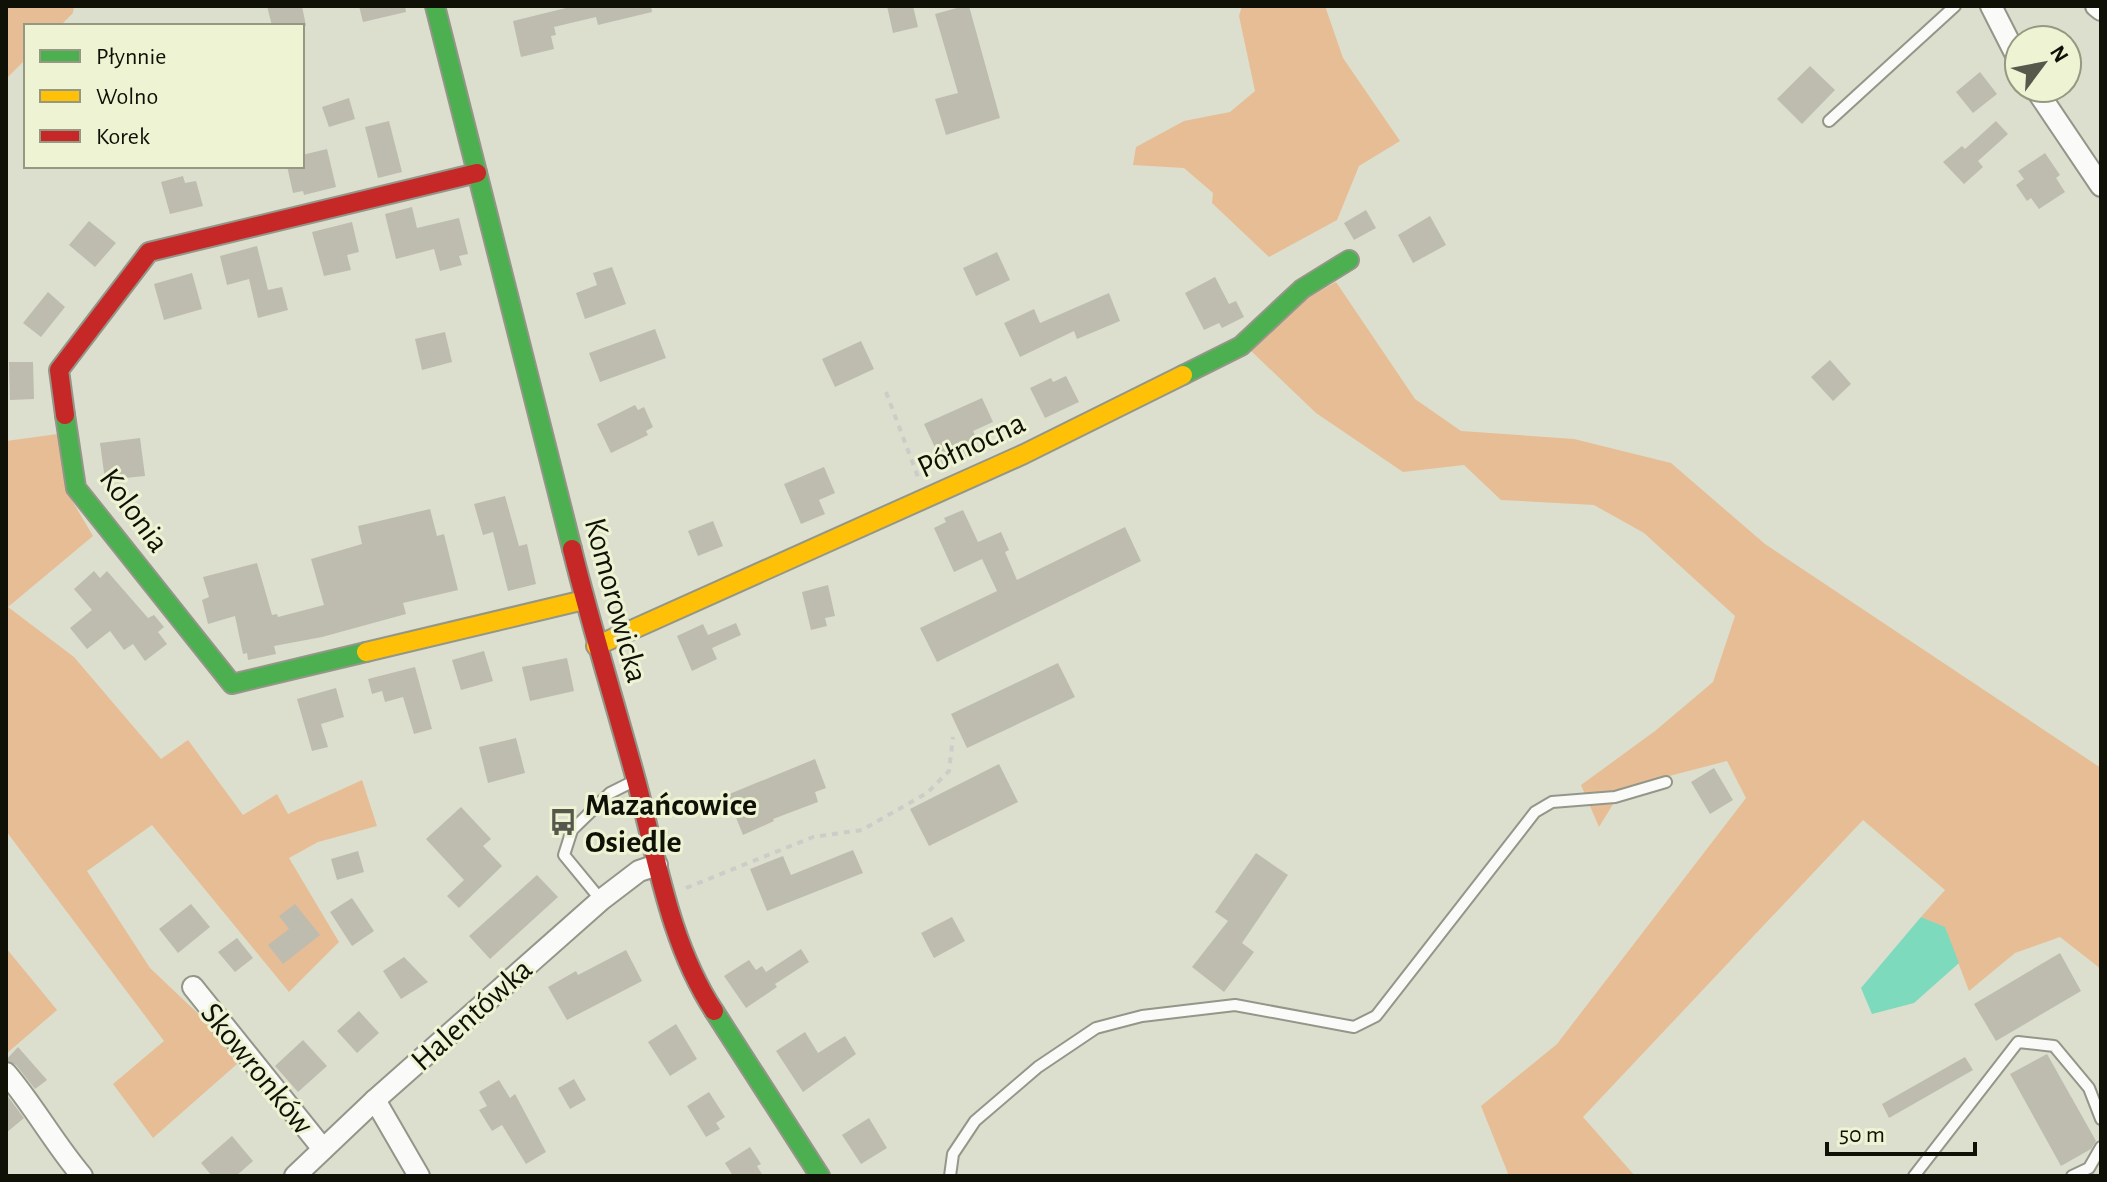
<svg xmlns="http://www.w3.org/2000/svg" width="2107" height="1182" viewBox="0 0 2107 1182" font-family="'Alegreya Sans',sans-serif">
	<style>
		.green { fill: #e7bd95 }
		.water { fill: #7ddabc }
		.building { fill: #bebcaf }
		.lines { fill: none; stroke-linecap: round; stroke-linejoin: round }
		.lane-casing { stroke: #939688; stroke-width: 14 }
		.street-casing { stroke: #939688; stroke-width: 24 }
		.fast-casing { stroke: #939688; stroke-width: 22 }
		.slow-casing { stroke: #939688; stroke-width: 22 }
		.jam-casing { stroke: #939688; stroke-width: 22 }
		.path { stroke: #cccdc8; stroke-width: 4; stroke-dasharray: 6 6; stroke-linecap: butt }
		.lane { stroke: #fafaf8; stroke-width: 10 }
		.street { stroke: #fafaf8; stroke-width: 20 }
		.fast { stroke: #4caf50; stroke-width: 18 }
		.slow { stroke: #ffc107; stroke-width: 18 }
		.jam { stroke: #c62828; stroke-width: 18 }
		.labels { text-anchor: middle; stroke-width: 6; stroke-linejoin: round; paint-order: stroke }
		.street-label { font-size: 32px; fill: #0f1006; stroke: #eef4d3 }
		.poi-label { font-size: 32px; font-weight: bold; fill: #0f1006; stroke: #eef4d3; text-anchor: start }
	</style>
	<rect width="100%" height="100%" fill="#dcdfcd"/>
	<g class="green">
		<path d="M6 6H74L73 13 60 26H26V59L6 79Z"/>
		<path d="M1242 6H1325L1343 58 1400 141 1359 166 1337 220 1269 257 1212 203 1213 193 1184 168 1133 165 1136 147 1184 121 1230 112 1255 91 1239 16Z"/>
		<path d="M1336 282 1415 399 1461 431 1574 439 1671 463 1765 544 2101 768V969L2060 937 2015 953 1969 991 1945 928 1921 917 1945 890 1863 820 1583 1117 1635 1176H1509L1481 1106 1557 1044 1746 798 1727 761 1623 788 1599 827 1581 785 1655 731 1713 682 1735 616 1644 533 1594 505 1501 500 1464 465 1403 472 1316 413 1250 350 1305 299Z"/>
		<path d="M58 434 67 492 93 536 8 607 74 657 161 759 188 740 243 815 277 794 288 814 362 780 377 826 318 842 289 858 339 942 289 992 152 825 87 871 150 968 209 1024 237 1064 153 1138 113 1084 164 1041 6 831V441Z"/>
		<path d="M6 948 57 1010 6 1054Z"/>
	</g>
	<path class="water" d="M1921 917 1945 927 1959 963 1914 1003 1872 1014 1861 988Z"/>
	<g class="building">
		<path d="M267 6H302L306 26H272Z"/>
		<path d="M359 6H405L406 12 363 22Z"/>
		<path d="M574 6H651L652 12 598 25 596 17 554 27 556 35 551 36 554 49 521 57 513 21Z"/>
		<path d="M887 6H913L918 27 893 33Z"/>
		<path d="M964 6H969L1000 118 946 135 935 99 958 93 935 14Z"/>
		<path d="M1810 66 1835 90 1802 124 1777 99Z"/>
		<path d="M1980 72 1997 94 1973 113 1956 92Z"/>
		<path d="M349 98 355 119 329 127 322 107Z"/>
		<path d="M389 121 402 172 378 178 365 127Z"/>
		<path d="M1996 121 2008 134 1978 161 1983 167 1964 184 1943 162 1962 146 1965 149Z"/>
		<path d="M327 149 336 187 304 195 303 191 293 193 287 166H302V155Z"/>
		<path d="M2045 153 2060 175 2056 178 2065 192 2039 209 2031 198 2027 201 2016 185 2024 179 2018 171Z"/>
		<path d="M183 176 185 183 196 181 203 206 170 214 161 182Z"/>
		<path d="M412 207 417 228 459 218 468 254 459 256 462 265 440 271 434 249 396 259 385 214Z"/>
		<path d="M1366 210 1376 228 1354 240 1344 223Z"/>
		<path d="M1430 216 1446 245 1413 263 1398 235Z"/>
		<path d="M89 221 116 243 95 267 69 245Z"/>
		<path d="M352 222 359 252 347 255 351 270 324 276 312 232Z"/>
		<path d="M257 246 268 290 282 287 288 310 258 318 249 279 227 285 220 256Z"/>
		<path d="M997 252 1010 280 976 296 963 268Z"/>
		<path d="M612 267 626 304 585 319 576 293 597 285 593 273Z"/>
		<path d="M192 273 202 309 164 320 154 284Z"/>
		<path d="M1215 277 1229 304 1236 301 1244 317 1222 328 1219 323 1204 330 1185 293Z"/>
		<path d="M48 292 65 307 41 337 23 323Z"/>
		<path d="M1109 293 1120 321 1077 339 1074 331 1020 357 1004 323 1034 309 1040 323Z"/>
		<path d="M655 329 666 358 600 382 589 353Z"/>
		<path d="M445 332 452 362 422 370 415 339Z"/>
		<path d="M861 341 874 369 835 387 822 359Z"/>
		<path d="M1830 360 1851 384 1833 401 1811 377Z"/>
		<path d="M9 362H33L34 399 10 400Z"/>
		<path d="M1066 376 1079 402 1045 418 1030 388 1051 378 1053 382Z"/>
		<path d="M982 398 993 422 973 431 978 442 970 445 974 454 944 467 924 424Z"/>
		<path d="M635 405 638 410 644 407 653 427 646 431 648 435 611 453 597 424Z"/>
		<path d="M140 438 145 476 105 480 100 443Z"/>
		<path d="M824 467 835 493 819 500 825 514 801 524 784 484Z"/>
		<path d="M505 496 519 546 527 544 536 584 508 591 493 532 483 535 474 504Z"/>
		<path d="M430 509 437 536 444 534 458 590 403 603 406 614 322 637 274 646 276 654 248 660 247 653 243 654 235 616 208 624 202 600 209 597 203 577 257 563 272 615 277 614 278 617 324 605 311 559 362 544 358 526Z"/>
		<path d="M963 510 978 542 1001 532 1009 550 1005 552 1017 580 1125 527 1141 561 937 662 920 628 997 591 982 559 954 572 934 528 946 522 944 518Z"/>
		<path d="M713 521 723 546 698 556 688 531Z"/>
		<path d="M94 571 100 578 107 571 148 618 154 615 164 627 158 632 167 644 145 661 133 644 124 650 110 631 87 649 70 628 92 610 74 589Z"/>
		<path d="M828 585 835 616 825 618 827 626 811 630 802 592Z"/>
		<path d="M736 623 741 635 712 648 717 659 692 671 677 636 703 624 708 635Z"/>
		<path d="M484 651 493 681 461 690 452 660Z"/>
		<path d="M567 658 574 691 530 701 522 667Z"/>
		<path d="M1058 663 1075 697 967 748 951 714Z"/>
		<path d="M415 667 432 729 414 734 403 697 385 702 382 691 372 694 368 679Z"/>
		<path d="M336 688 344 717 321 724 328 747 312 751 297 699Z"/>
		<path d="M516 738 525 773 488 783 479 747Z"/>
		<path d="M815 759 826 788 815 792 818 802 773 819 774 821 743 835 727 795Z"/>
		<path d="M999 764 1018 802 929 846 910 809Z"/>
		<path d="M1714 768 1733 800 1710 814 1691 782Z"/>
		<path d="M461 807 491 839 483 846 502 866 459 908 447 896 464 880 426 839Z"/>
		<path d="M853 850 863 873 767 911 750 869 783 856 791 875Z"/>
		<path d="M358 851 364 872 337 880 331 859Z"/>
		<path d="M1256 853 1288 875 1242 943 1254 952 1224 992 1192 967 1228 921 1215 912Z"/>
		<path d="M537 875 558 897 490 959 469 936Z"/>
		<path d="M352 898 374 931 352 946 330 912Z"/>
		<path d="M191 904 210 927 178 953 159 929Z"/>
		<path d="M295 904 320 935 283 964 268 945 289 929 279 916Z"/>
		<path d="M952 917 965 941 934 958 921 933Z"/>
		<path d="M237 938 253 958 235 972 218 952Z"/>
		<path d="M801 949 809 962 775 984 777 987 746 1008 724 976 749 960 756 970 762 966 766 972Z"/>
		<path d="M626 950 642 981 567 1020 548 987 576 971 578 975Z"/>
		<path d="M2060 953 2081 991 1996 1041 1974 1004Z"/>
		<path d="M404 957 428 982 401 999 383 971Z"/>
		<path d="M359 1011 379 1033 357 1053 337 1031Z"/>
		<path d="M676 1024 697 1059 670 1076 648 1042Z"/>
		<path d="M805 1032 818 1053 845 1036 856 1054 803 1092 776 1051Z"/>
		<path d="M303 1040 327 1066 298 1092 275 1066Z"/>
		<path d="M18 1047 47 1080 35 1089 16 1065 6 1060Z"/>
		<path d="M2047 1054 2096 1141 2091 1149 2061 1166 2010 1074Z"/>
		<path d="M1965 1057 1973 1070 1889 1118 1882 1104Z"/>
		<path d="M574 1079 586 1100 570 1109 558 1088Z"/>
		<path d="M499 1080 510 1098 515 1094 546 1152 526 1164 502 1125 492 1131 479 1110 487 1106 479 1092Z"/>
		<path d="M709 1092 725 1117 716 1123 720 1129 706 1137 687 1106Z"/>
		<path d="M6 1094 24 1118 6 1133Z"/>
		<path d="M869 1118 887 1148 861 1164 842 1135Z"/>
		<path d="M232 1136 253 1161 236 1176H212L201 1163Z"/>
		<path d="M750 1147 761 1164 757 1166 763 1176H733L725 1163Z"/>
	</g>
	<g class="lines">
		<g class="lane-casing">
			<g id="lane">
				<path d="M1829 121 1955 6"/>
				<path d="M601 900 564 855 572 830 610 793 632 782"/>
				<path d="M950 1176 953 1154 975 1121 1038 1067 1096 1028 1142 1016 1235 1005 1354 1027 1376 1016 1535 812 1552 802 1615 797 1666 782"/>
				<path d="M1914 1176 2018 1042 2054 1046 2089 1088 2101 1119"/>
				<path d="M2072 1176 2089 1168 2101 1147"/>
			</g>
		</g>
		<g class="street-casing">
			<g id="street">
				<path d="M1991 6 2019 61"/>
				<path d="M2096 6 2101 10"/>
				<path d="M2035 88 2101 186"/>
				<path d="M193 987 323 1149"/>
				<path d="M6 1073C34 1106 54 1143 82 1176"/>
				<path d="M375 1100 419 1176"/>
				<path d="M295 1176 375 1100 601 900 639 871 657 865"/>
			</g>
		</g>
		<g class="fast-casing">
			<g id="fast">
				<path d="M435 6 572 549"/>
				<path d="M1183 375 1241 346 1302 289 1349 260"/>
				<path d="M65 415 76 488 232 684 366 652"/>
				<path d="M714 1011 820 1176"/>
			</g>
		</g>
		<g class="slow-casing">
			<g id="slow">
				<path d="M596 646 1024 454 1183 375"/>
				<path d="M366 652 584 600"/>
			</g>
		</g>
		<g class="jam-casing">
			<g id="jam">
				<path d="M65 415 59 370 149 252 477 173"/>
				<path d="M572 549C591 626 615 703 636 780 657 858 669 942 714 1011"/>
			</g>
		</g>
		<g class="path">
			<path d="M886 392 918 477"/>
			<path d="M686 888 813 837 862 830 927 793 949 771 953 737"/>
		</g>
		<use href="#lane" class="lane"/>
		<use href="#street" class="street"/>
		<use href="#fast" class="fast"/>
		<use href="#slow" class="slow"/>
		<use href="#jam" class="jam"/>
	</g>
	<defs>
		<g id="bus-bare" transform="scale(2.16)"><path d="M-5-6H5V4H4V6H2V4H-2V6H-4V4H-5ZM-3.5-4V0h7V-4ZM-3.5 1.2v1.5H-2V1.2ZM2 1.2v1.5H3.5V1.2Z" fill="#57584c" stroke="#eef4d3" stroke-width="2.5" paint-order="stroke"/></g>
	</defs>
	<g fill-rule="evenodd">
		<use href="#bus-bare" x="563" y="822"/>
	</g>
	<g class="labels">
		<g class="street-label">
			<text transform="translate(971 444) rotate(-25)" y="11">Północna</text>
			<text transform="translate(135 510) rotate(54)" y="11">Kolonia</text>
			<text transform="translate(617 600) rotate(75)" y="11">Komorowicka</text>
			<text transform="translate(471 1014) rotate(-42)" y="11">Halentówka</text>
			<text transform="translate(258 1068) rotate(51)" y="11">Skowronków</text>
		</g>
		<g class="poi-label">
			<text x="585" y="815">Mazańcowice<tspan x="585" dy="37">Osiedle</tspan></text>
		</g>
	</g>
	<rect width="2107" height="1182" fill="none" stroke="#0f1006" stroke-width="16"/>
	<rect x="24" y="24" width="280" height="144" fill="#eef4d3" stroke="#959981" stroke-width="2"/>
	<rect x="40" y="50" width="40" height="12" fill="#4caf50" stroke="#959981" stroke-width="2"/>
	<text x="96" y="64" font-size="24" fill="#0f1006">Płynnie</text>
	<rect x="40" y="90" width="40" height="12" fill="#ffc107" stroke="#959981" stroke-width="2"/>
	<text x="96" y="104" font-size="24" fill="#0f1006">Wolno</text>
	<rect x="40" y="130" width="40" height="12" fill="#c62828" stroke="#959981" stroke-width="2"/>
	<text x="96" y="144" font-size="24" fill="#0f1006">Korek</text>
	<g transform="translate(2043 64) rotate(58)"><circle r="38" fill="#eef4d3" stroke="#959981" stroke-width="2"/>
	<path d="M0-6L14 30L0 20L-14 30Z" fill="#57584c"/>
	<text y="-12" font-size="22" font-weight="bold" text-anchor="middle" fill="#0f1006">N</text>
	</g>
	<path d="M1827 1142v12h148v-12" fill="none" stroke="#0f1006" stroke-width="4"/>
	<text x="1839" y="1142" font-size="24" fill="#0f1006" stroke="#eef4d3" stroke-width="6" paint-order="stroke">50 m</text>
</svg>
